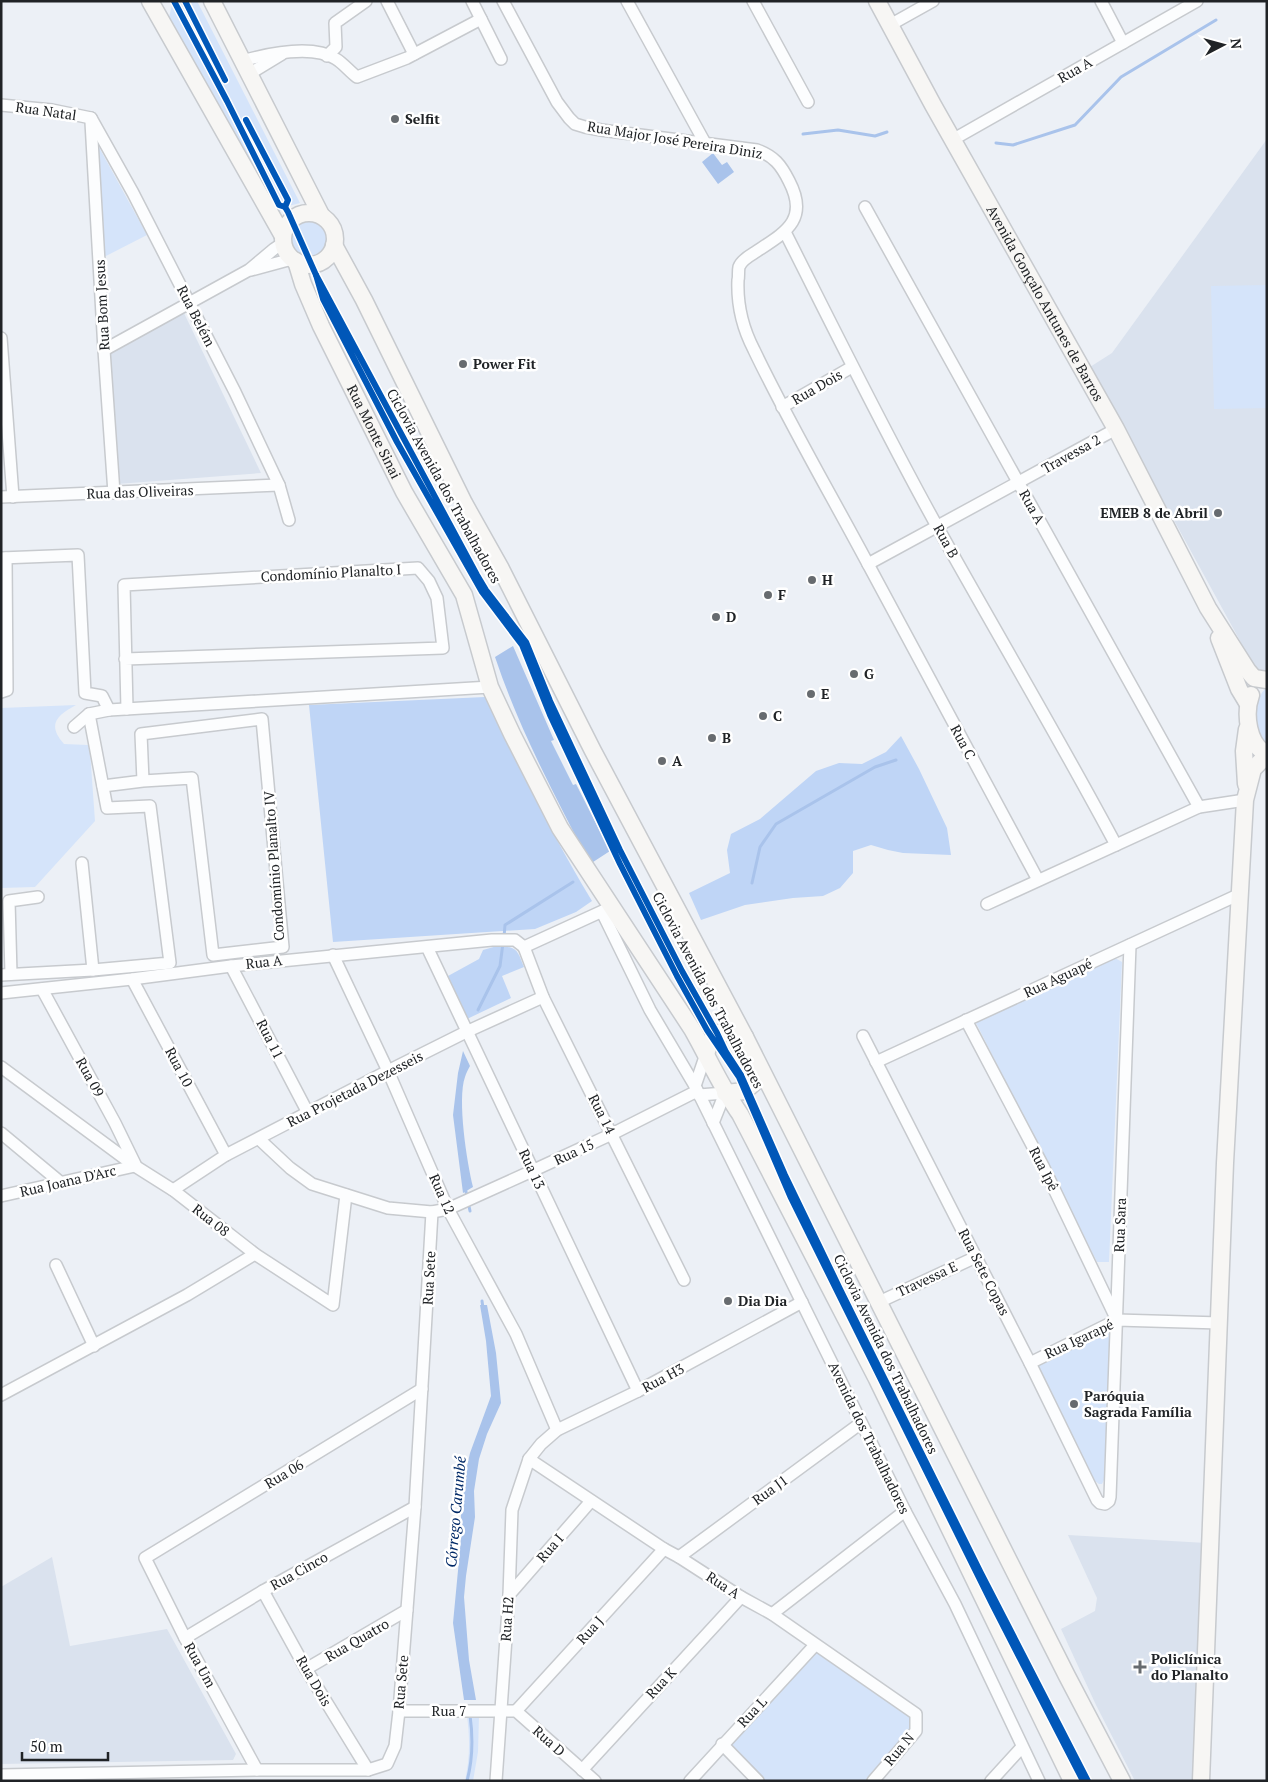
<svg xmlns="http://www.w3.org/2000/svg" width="1268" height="1782" viewBox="0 0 1268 1782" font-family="'PT Serif',serif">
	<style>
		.built { fill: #dae2ee }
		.green { fill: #d5e4fa }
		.forest { fill: #bfd5f6 }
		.water { fill: #a9c3eb }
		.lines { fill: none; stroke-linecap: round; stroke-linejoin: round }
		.stream { stroke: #a9c3eb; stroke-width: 3 }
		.street-casing { stroke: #c7cace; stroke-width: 14 }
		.secondary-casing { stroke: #c7cace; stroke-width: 19 }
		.street { stroke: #fcfdfe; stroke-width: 11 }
		.secondary { stroke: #f7f6f4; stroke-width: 16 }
		.cycleway-casing { stroke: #fff; stroke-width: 9 }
		.cycleway { stroke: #0057b8; stroke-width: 6 }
		.poi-dot { fill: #676b6f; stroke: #fff; stroke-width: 2 }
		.labels { text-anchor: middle; stroke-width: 5; stroke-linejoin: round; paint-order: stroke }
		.street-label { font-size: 14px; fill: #202326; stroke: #fff }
		.poi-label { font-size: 14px; font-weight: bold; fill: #202326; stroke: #fff; text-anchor: start }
		.water-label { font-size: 15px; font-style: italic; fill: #002967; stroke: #fff }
	</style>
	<rect width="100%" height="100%" fill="#ecf0f6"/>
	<g class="built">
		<path d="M1267 139V670L1260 671 1250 659 1090 367 1112 353Z"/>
		<path d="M183 311 261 473 117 484 106 353Z"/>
		<path d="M1068 1535 1206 1543 1197 1781H1135L1096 1705 1061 1629 1095 1611 1097 1598Z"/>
		<path d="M52 1557 70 1646 167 1629 236 1754 233 1760 1 1764V1587Z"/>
	</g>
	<g class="green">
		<path d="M173 1H197L300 203 285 207 275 215 169 17Z"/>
		<path d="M95 140 147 235 104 257Z"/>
		<circle cx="309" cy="239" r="18"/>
		<path d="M1267 285V408L1214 409 1211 286Z"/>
		<path d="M1267 687V744C1252 730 1252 700 1267 687Z"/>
		<path d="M76 705C58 715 46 724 64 744L88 745 90 751 95 821 35 887 1 888V708Z"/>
		<path d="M1115 958 1122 962 1109 1262H1097L975 1021Z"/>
		<path d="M1106 1332 1110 1335 1104 1480 1102 1484H1099L1095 1481 1035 1367 1096 1334Z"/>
		<path d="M815 1650 908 1713 910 1718 909 1729 865 1781H762L727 1745Z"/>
		<path d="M467 1716H479L478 1752 473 1781H465C470 1759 470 1738 467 1716Z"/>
	</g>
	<g class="forest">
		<path d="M485 697C518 766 552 835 592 901L576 912 535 929 333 942 309 705Z"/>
		<path d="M901 736 919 769 947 828 951 855 903 853 888 850 871 845 853 851V873L840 888 823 896 793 898 745 905 701 920 689 893 730 873 727 850 731 834 760 819 816 771 839 763 862 764 886 752Z"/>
		<path d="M497 946C517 947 517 949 524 967L502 976 511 998 467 1019 448 976 479 959 483 950Z"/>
	</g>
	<g class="water">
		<path d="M713 153 722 165 727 162 734 172 718 184 702 162Z"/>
		<path d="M513 646 554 740 551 741 573 785 576 784 610 851 590 864C555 796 519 729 495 657Z"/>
		<path d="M463 1051 470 1066C468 1070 466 1073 465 1077 457 1099 467 1163 473 1187L463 1193 453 1115 458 1073Z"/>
		<path d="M480 1305H487L496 1353 501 1403 487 1434 479 1459 474 1491 475 1517 466 1576 464 1597 469 1660 476 1700H464L453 1623 461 1539V1506L464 1480 470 1453 491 1396 486 1341Z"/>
	</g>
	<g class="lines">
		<g class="stream">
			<path d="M803 134 838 130 875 136 887 132"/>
			<path d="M996 143 1013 145 1075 125 1121 77 1216 20"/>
			<path d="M752 883 760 847 776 824 875 767 896 760"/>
			<path d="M504 937 505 925 573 882"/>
			<path d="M478 1010 500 966 503 943"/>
			<path d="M465 1187 470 1211"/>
			<path d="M482 1301 483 1308"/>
			<path d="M467 1781C473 1759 473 1737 470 1715"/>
		</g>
		<g class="street-casing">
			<g id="street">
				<path d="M387 1 414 54"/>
				<path d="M472 1 501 59"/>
				<path d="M503 1 557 102 569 118 575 124 585 127 601 130 757 150C774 156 781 165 789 181 810 221 784 233 754 253 749 256 741 261 739 267 738 271 739 277 738 280 737 304 743 329 754 350 789 423 830 493 868 564 925 669 981 775 1038 880"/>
				<path d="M627 1 705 143"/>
				<path d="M753 1 808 102"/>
				<path d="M1101 1 1123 43"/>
				<path d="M890 25 933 1"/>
				<path d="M327 56 336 47 335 23 366 1"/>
				<path d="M242 61C267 54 313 44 336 59 343 63 350 72 357 77L407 58 481 19"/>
				<path d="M249 74 282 54"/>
				<path d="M1 105 52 110 91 118"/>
				<path d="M91 118 133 193 235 392 279 485 289 520"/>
				<path d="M91 122 104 350 114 493"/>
				<path d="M954 139 1197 1"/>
				<path d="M865 207 1199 807"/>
				<path d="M785 232C835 331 884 431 938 528 997 634 1059 738 1116 845"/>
				<path d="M251 270 292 259"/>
				<path d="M1 338 13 497"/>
				<path d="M104 350 249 270 274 249 283 243"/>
				<path d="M782 407 852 367"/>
				<path d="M1 497 279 485"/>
				<path d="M1 558 78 555 85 693 102 696 109 710"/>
				<path d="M868 564 1116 429"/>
				<path d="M125 659 443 648 437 598 429 581 418 568 124 585 127 709"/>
				<path d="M1 692 7 690 6 558"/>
				<path d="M74 727 89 714 109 710 490 687"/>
				<path d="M103 786 143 781 192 778 213 955 283 947 262 719 141 734 143 781"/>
				<path d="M82 863 93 970"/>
				<path d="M987 904 1199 807 1245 800"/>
				<path d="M602 912 650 1010 695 1086 905 1511 955 1604 1039 1781"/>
				<path d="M427 947 638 1391"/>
				<path d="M524 947 543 997 684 1280"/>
				<path d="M524 947 607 909"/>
				<path d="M333 955 388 1071 448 1209 516 1334 557 1430"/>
				<path d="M231 966 308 1113"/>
				<path d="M11 974 9 901 38 897"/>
				<path d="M1 975 93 970 170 963 150 806 107 808 89 714"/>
				<path d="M132 979 226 1155"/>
				<path d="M42 989 115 1123 135 1164"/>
				<path d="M1 993 132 979 231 966 492 940H515L524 947"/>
				<path d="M966 1020 1043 1166 1116 1318"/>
				<path d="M863 1036 1030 1363 1097 1500 1100 1503 1105 1504 1109 1501 1110 1497 1130 945"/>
				<path d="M876 1062 1240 894"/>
				<path d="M1 1067 135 1166 173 1190 255 1254 333 1305 346 1195"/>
				<path d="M695 1086 706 1054"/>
				<path d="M699 1095 725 1093 713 1123"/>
				<path d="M1 1133 60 1182"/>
				<path d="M259 1139 290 1168 312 1184 388 1208 432 1212 448 1209 532 1171 612 1134 697 1091"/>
				<path d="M173 1190 226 1155 388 1071 466 1032 543 997"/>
				<path d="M1 1196 135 1166"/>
				<path d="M56 1265 94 1346"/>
				<path d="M879 1302 976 1257"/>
				<path d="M1030 1363 1117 1320 1220 1323"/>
				<path d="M1 1395 187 1295 255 1254"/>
				<path d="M529 1459 664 1549 679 1557 741 1597 772 1614 916 1714V1731L873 1781"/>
				<path d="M679 1557 861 1423"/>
				<path d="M263 1591 306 1669 368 1770"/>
				<path d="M509 1595 591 1501"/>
				<path d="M772 1614 905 1511"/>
				<path d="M185 1638 263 1591 415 1507"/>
				<path d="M306 1669 407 1610"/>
				<path d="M399 1711H516L595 1781"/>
				<path d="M516 1711 664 1549"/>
				<path d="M722 1744 758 1781"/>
				<path d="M257 1770 185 1638 145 1558 422 1389"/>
				<path d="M582 1770 741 1597"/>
				<path d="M1 1775 257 1770H368L387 1764 395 1746 399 1711 415 1507 432 1212"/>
				<path d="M496 1781 509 1595 512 1510 529 1459 541 1444 557 1430 638 1391 802 1302"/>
				<path d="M690 1781 815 1645"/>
				<path d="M991 1781 1022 1747"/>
			</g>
		</g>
		<g class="secondary-casing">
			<g id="secondary">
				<path d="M150 1 283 236"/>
				<path d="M212 1 321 215"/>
				<path id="s1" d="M877 1 933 105 1116 429 1208 608 1248 671 1254 678 1267 680"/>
				<circle cx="309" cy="239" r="26"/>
				<path d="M334 245 364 300 464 503 501 569 593 751 745 1037 1067 1676 1122 1781"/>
				<path id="s2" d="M296 261 303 284 321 326 404 492 464 595 490 687 512 734 560 828 692 1029C708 1057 721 1087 740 1114L877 1379 1072 1781"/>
				<path d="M1219 638 1239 689 1248 704"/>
				<path d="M1251 695C1244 714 1248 745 1267 754"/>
				<path d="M1246 784 1244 751 1247 729"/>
				<path d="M706 1054 710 1042 717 1033H729L745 1037"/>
				<path d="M725 1093 745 1091 755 1082 761 1070"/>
				<path d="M1201 1781 1225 1163 1245 800 1253 769 1267 755"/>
			</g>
		</g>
		<use href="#street" class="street"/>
		<use href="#secondary" class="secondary"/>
		<g class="cycleway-casing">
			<g id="cycleway">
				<path d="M174 1 227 101 279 205 285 207 288 212 316 275"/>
				<path d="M185 1 225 80"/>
				<path d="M246 120 288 200 285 207"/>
				<path d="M1083 1781 992 1604 791 1198 739 1077 707 1030 677 976 620 864 550 715 522 645 482 592 397 442 323 299 316 275 477 575 486 590 526 642 550 701 620 850 682 971 717 1033 726 1052 741 1075 785 1175 840 1289 981 1573 1088 1781"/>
			</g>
		</g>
		<use href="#cycleway" class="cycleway"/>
	</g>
	<g class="poi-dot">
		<circle cx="395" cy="119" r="5"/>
		<circle cx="463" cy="364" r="5"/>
		<circle cx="1218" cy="513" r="5"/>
		<circle cx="812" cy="580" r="5"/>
		<circle cx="768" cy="595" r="5"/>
		<circle cx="716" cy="617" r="5"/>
		<circle cx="854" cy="674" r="5"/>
		<circle cx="811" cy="694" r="5"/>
		<circle cx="763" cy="716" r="5"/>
		<circle cx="712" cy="738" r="5"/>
		<circle cx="662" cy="761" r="5"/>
		<circle cx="728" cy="1301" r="5"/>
		<circle cx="1074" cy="1404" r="5"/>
		<path d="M1137.5 1659.5h5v5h5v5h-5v5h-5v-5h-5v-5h5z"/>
	</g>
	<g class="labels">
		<g class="street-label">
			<text transform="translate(1075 70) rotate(-30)" y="5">Rua A</text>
			<text transform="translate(46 111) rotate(8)" y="5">Rua Natal</text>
			<text transform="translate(675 140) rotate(9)" y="5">Rua Major José Pereira Diniz</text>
			<text dy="5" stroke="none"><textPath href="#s1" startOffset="346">Avenida Gonçalo Antunes de Barros</textPath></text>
			<text transform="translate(102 305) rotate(-93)" y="5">Rua Bom Jesus</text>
			<text transform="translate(196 316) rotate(63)" y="5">Rua Belém</text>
			<text transform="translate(817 387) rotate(-30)" y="5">Rua Dois</text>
			<text dy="5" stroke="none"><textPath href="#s2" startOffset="188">Rua Monte Sinai</textPath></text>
			<text transform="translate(1071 454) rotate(-29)" y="5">Travessa 2</text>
			<text transform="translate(444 486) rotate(61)" y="5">Ciclovia Avenida dos Trabalhadores</text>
			<text transform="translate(140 492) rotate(-2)" y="5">Rua das Oliveiras</text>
			<text transform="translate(1032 507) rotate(61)" y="5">Rua A</text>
			<text transform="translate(946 541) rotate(61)" y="5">Rua B</text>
			<text transform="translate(331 573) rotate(-3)" y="5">Condomínio Planalto I</text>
			<text transform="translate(963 742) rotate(62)" y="5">Rua C</text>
			<text transform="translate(274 866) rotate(-94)" y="5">Condomínio Planalto IV</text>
			<text transform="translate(264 962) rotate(-6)" y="5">Rua A</text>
			<text transform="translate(1058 978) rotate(-25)" y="5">Rua Aguapé</text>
			<text transform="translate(708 990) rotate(62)" y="5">Ciclovia Avenida dos Trabalhadores</text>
			<text transform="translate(270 1039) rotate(63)" y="5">Rua 11</text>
			<text transform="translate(179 1067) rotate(62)" y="5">Rua 10</text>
			<text transform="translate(90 1077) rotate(61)" y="5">Rua 09</text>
			<text transform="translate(355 1089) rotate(-27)" y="5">Rua Projetada Dezesseis</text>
			<text transform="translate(602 1114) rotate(63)" y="5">Rua 14</text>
			<text transform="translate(574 1152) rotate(-25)" y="5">Rua 15</text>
			<text transform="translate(532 1169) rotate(65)" y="5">Rua 13</text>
			<text transform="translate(1044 1169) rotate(63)" y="5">Rua Ipê</text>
			<text transform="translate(68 1181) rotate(-13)" y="5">Rua Joana D'Arc</text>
			<text transform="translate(442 1194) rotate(66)" y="5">Rua 12</text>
			<text transform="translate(211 1220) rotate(38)" y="5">Rua 08</text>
			<text transform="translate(1120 1225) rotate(-88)" y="5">Rua Sara</text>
			<text transform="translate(984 1272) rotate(63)" y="5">Rua Sete Copas</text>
			<text transform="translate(429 1278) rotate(-87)" y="5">Rua Sete</text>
			<text transform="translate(927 1279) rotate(-25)" y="5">Travessa E</text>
			<text transform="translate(1079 1339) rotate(-25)" y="5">Rua Igarapé</text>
			<text transform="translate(886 1354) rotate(64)" y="5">Ciclovia Avenida dos Trabalhadores</text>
			<text transform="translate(663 1378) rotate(-28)" y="5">Rua H3</text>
			<text transform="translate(869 1438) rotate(64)" y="5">Avenida dos Trabalhadores</text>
			<text transform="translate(284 1474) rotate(-31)" y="5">Rua 06</text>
			<text transform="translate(770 1490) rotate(-36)" y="5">Rua J1</text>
			<text transform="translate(550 1548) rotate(-49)" y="5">Rua I</text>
			<text transform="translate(299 1571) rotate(-29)" y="5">Rua Cinco</text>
			<text transform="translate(723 1585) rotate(33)" y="5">Rua A</text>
			<text transform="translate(507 1619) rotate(-86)" y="5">Rua H2</text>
			<text transform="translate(590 1630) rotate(-48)" y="5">Rua J</text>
			<text transform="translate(357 1640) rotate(-30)" y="5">Rua Quatro</text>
			<text transform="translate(200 1665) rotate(61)" y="5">Rua Um</text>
			<text transform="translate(314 1681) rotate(60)" y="5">Rua Dois</text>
			<text transform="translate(401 1682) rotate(-85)" y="5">Rua Sete</text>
			<text transform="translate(661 1683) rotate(-47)" y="5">Rua K</text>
			<text x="449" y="1716">Rua 7</text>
			<text transform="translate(752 1712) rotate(-47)" y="5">Rua L</text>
			<text transform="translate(549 1741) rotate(42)" y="5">Rua D</text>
			<text transform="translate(899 1749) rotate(-50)" y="5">Rua N</text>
		</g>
		<g class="poi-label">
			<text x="405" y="124">Selfit</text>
			<text x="473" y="369">Power Fit</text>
			<text x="1208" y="518" text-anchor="end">EMEB 8 de Abril</text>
			<text x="822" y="585">H</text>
			<text x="778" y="600">F</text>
			<text x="726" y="622">D</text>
			<text x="864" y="679">G</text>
			<text x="821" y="699">E</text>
			<text x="773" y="721">C</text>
			<text x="722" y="743">B</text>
			<text x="672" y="766">A</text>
			<text x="738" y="1306">Dia Dia</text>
			<text x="1084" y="1401">Paróquia<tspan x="1084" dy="16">Sagrada Família</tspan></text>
			<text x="1151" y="1664">Policlínica<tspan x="1151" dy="16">do Planalto</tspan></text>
		</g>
		<g class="water-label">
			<text transform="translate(456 1512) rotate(-85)" y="5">Córrego Carumbé</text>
		</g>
	</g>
	<rect width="1268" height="1782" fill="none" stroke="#202326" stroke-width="5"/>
	<g transform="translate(1223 45) rotate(84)" stroke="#ffffff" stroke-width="4" paint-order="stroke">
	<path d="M0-4L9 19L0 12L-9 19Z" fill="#202326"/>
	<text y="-8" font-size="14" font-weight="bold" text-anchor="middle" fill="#202326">N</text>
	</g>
	<path d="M22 1752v8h86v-8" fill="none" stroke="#202326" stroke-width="2.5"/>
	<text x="30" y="1752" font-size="15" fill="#202326" stroke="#ffffff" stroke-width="4" paint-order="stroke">50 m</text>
</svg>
